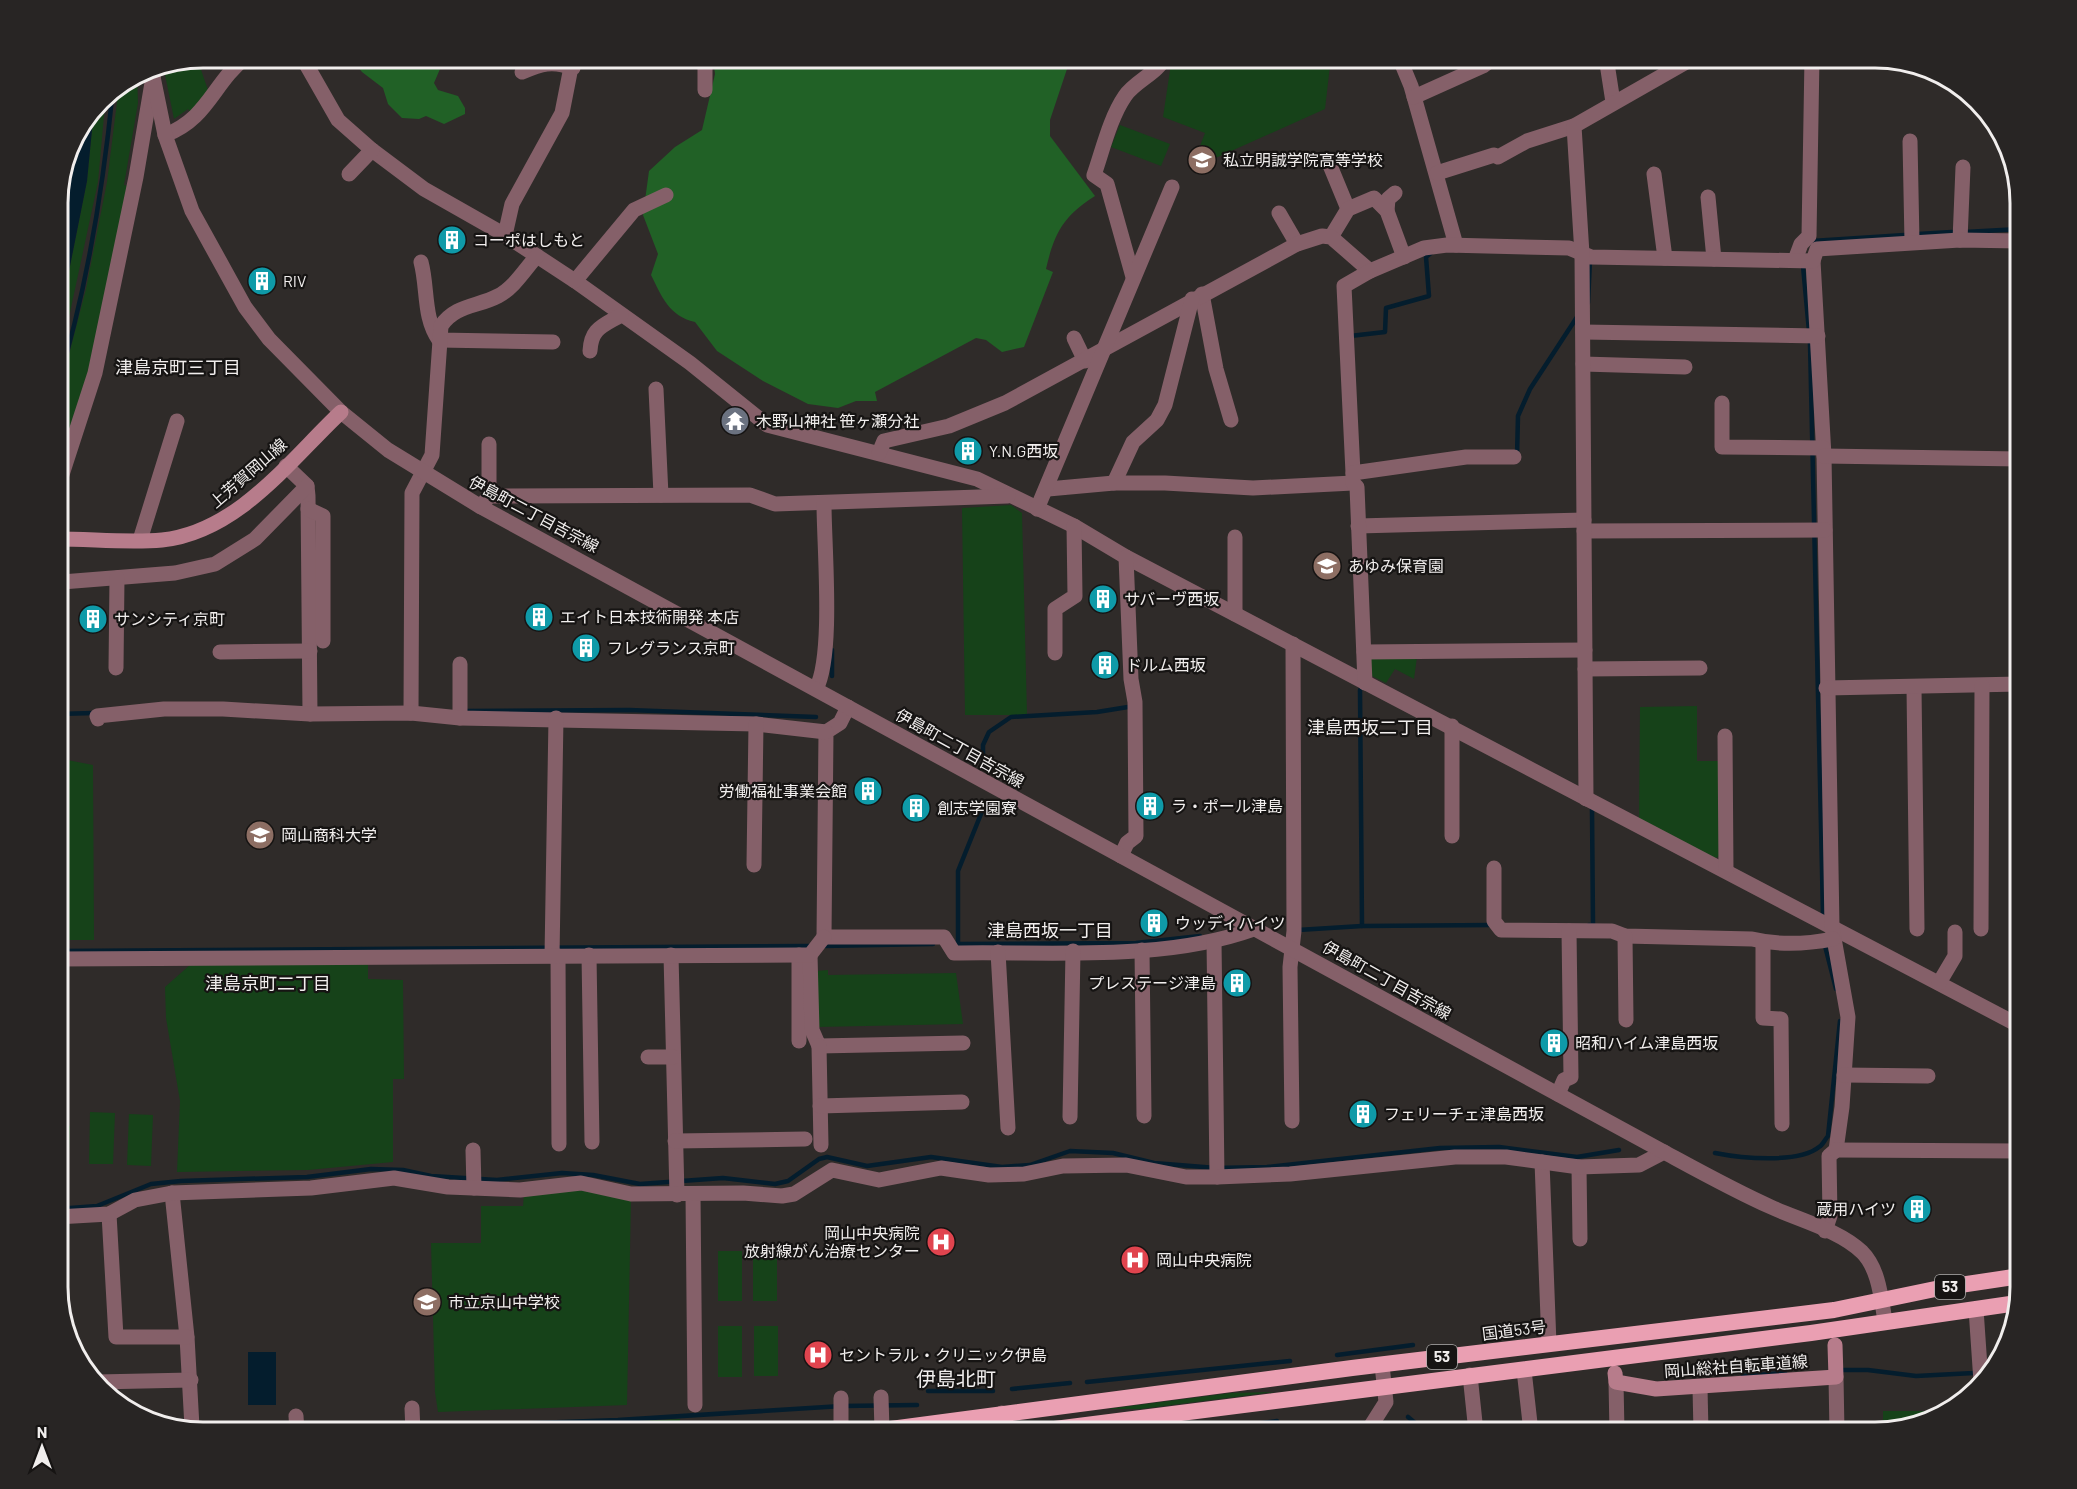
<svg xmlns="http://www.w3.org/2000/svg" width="2077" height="1489" viewBox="0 0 2077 1489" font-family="Barlow,'Noto Sans JP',sans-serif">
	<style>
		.green { fill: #164219 }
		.forest { fill: #216126 }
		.water { fill: #041d2d }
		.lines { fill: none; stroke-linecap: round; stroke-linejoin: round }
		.stream { stroke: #041d2d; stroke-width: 4.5 }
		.minor { stroke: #856069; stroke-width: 15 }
		.tertiary { stroke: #856069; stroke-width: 15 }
		.secondary { stroke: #b77c8b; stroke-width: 15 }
		.trunk { stroke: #ea9fb2; stroke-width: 16 }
		.labels { text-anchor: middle; stroke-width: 4.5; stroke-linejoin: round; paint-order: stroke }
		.shield { fill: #161413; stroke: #afadac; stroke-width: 1.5 }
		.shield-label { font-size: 15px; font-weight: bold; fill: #f1eeed }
		.poi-label { font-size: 16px; fill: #f1eeed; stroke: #161413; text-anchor: start }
		.street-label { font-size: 16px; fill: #f1eeed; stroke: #161413 }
		.neighbourhood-label { font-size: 18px; fill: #f1eeed; stroke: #161413 }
		.quarter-label { font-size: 20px; fill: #f1eeed; stroke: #161413 }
		.rim { fill: none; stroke: #f1eeed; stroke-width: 3 }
	</style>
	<rect width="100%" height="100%" fill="#2f2b29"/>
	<g class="green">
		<path d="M1172 57H1331L1325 109 1191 169 1205 133 1163 117Z"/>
		<path d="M197 58 209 93 191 113 188 109 174 119 163 65Z"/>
		<path d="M137 74 138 103 124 185 129 186 90 372 57 474V400L86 289 107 182 119 86Z"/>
		<path d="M106 94 98 182 57 373V331L87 181 94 109Z"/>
		<path d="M1120 125 1170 144 1161 166 1111 147Z"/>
		<path d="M1011 505 1022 513 1027 715H965L962 508Z"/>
		<path d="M1370 657H1417L1414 679 1395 669 1386 683 1370 675Z"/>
		<path d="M1697 706V761H1721V855L1714 859 1639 820 1640 707Z"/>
		<path d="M57 758 93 765 94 940H57Z"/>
		<path d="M368 962V979L403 980 404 1079H393V1162L308 1170 177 1172 180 1101 166 1018 165 987 191 964Z"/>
		<path d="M828 970V975L956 973 963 1024 817 1027 816 971Z"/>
		<path d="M90 1112 115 1113 113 1164H89Z"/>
		<path d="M129 1114 153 1115 151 1166 127 1165Z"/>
		<path d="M57 1126H70L68 1178 57 1177Z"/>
		<path d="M556 1187 631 1198 627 1405 438 1412 435 1392 431 1243H481V1206H523L524 1194Z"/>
		<rect x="718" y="1251" width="24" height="50"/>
		<rect x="753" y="1251" width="24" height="50"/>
		<rect x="718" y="1326" width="24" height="51"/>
		<rect x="754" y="1326" width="24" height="50"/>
		<path d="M1274 1392 1140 1409H1107L1231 1393Z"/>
		<path d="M1883 1411H1930L1931 1419 1883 1430Z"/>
		<path d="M680 1419 681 1432H592V1423Z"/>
	</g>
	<g class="forest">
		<path d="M350 57H441L443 62 434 83 438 90 458 96 465 108V114L444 124 426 116 419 119 402 118 388 104 383 88 362 72Z"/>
		<path d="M713 57H1071L1050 120V136L1095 196C1063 216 1054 234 1046 269L1053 272 1024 347 1002 352 986 340 976 338 875 392 877 401H856L838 408 808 404 763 381 717 351 695 322C669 316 662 297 651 275L658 254 643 215 649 171 675 147 702 130 715 74Z"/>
	</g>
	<g class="water">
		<path d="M94 109 87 181 57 331V193L72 139Z"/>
		<rect x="248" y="1352" width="28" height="53"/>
	</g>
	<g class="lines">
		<g class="stream">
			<path d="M1965 232 2020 229"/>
			<path d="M1918 234 1952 232"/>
			<path d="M1812 241 1905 235"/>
			<path d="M1803 266 1809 331"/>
			<path d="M1588 303 1590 260"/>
			<path d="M1350 336 1385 332 1386 308 1429 296 1426 257 1431 253"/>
			<path d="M1810 343 1823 914"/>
			<path d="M57 387C87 290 103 190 113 89"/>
			<path d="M1517 456 1518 416 1530 389 1577 317"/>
			<path d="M832 650V676"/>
			<path d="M1360 690 1362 926"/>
			<path d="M464 711 629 710 816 717"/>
			<path d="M57 714 94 713"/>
			<path d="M983 758V745L989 732 1011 717 1097 712 1128 707"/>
			<path d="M1589 925 1593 926 1592 809"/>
			<path d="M1298 930 1362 926 1494 925"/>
			<path d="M1824 942 1836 989"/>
			<path d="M954 944 1136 943 1200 936"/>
			<path d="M958 944V871L983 809V802"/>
			<path d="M822 946 933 944"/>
			<path d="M57 951 813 946"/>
			<path d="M1715 1153C1740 1158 1798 1164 1819 1147 1823 1145 1825 1139 1828 1136L1840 1021"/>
			<path d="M57 1209 97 1206 151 1184 181 1181 307 1177 371 1169 403 1170 431 1176 497 1180 562 1173 593 1175 640 1184 723 1178 775 1184 788 1181 819 1159 827 1157 867 1166 931 1157 1002 1167 1030 1165 1070 1151 1113 1153 1154 1163 1216 1168 1267 1167 1440 1148 1499 1147 1577 1157 1619 1150"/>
			<path d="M1337 1355 1413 1345"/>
			<path d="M1843 1370H1868L1916 1376 1974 1373"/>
			<path d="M1743 1376 1785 1373"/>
			<path d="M1087 1382 1290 1361"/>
			<path d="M1012 1389 1070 1383"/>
			<path d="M928 1391H993"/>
			<path d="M1408 1417 1426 1432"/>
			<path d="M281 1432 618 1420 842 1406 917 1405"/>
			<path d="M1192 1432 1277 1421"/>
		</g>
		<g class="minor">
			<path d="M302 57 338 120 372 150 424 189 505 235 575 281 690 363 767 425 977 479 1074 526 1126 557 2020 1026"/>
			<path d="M1399 57 1411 86 1456 245"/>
			<path d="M1606 57 1613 102"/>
			<path d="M522 72C541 64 552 60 573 68"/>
			<path d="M705 90V57"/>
			<path d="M1414 97 1483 66 1495 57"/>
			<path d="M165 135C208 119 213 83 246 57"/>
			<path d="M1910 141 1912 242"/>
			<path d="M1329 163 1348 209"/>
			<path d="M1437 173 1494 155 1498 157 1527 141 1574 126"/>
			<path d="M349 174 372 150"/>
			<path d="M1654 174 1665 258"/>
			<path d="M1708 197 1714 259"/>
			<path d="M1387 211 1388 199 1395 193"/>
			<path d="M1279 213 1297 244"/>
			<path d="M505 235 512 204 562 113 573 57"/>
			<path d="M1331 237 1348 209 1374 198 1387 211 1404 257"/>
			<path d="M1960 240 1963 167"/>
			<path d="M1795 260 1801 244 1809 236 1812 57"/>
			<path d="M1813 261 1824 456 1832 927 1848 1017 1842 1107 1836 1150 1829 1156 1830 1216 1825 1231"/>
			<path d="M421 262C428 288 423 318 439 340L553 342"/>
			<path d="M1133 277 1107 184 1094 175C1103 149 1110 118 1125 96 1135 81 1160 72 1164 57"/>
			<path d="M575 281 634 210 666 195"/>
			<path d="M1202 294 1216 369 1231 420"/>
			<path d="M1583 332 1818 336"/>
			<path d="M1074 338 1085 361"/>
			<path d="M590 351C591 328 603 326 621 315"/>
			<path d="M1583 364 1685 367"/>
			<path d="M656 389 661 495"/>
			<path d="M1722 403V447L1823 448"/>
			<path d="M489 444V496"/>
			<path d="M879 453 884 441 949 426 1005 403 1297 244 1322 236 1331 237 1370 271 1424 248 1447 245 1569 248 1591 257 1813 261 1817 249 1960 240 2020 241"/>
			<path d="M1824 456 2020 459"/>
			<path d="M286 466 307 486 308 496 310 714"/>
			<path d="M1353 473 1344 286 1370 271"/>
			<path d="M1114 483 1133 442 1157 420 1165 405 1192 299"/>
			<path d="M1048 489 1114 483H1165L1253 488 1353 483"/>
			<path d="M57 490 95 373 136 177 153 77"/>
			<path d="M481 507 489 496 750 495 775 504 1008 496"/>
			<path d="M308 509 323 516V641"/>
			<path d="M1037 509 1172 187"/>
			<path d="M1358 526 1584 520"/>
			<path d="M1584 531 1825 530"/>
			<path d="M140 540 177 421"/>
			<path d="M58 591 62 582 175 573 215 564 255 539 307 486"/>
			<path d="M1235 614V537"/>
			<path d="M220 652 310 651"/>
			<path d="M1364 652 1585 650"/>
			<path d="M1055 653V609L1075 596 1074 526"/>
			<path d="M116 668 117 578"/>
			<path d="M1585 669 1700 668"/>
			<path d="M1365 683 1357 487 1353 483V473L1466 457H1514"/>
			<path d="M1914 687 1917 929"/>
			<path d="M1826 688 2020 684"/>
			<path d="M816 689C834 656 824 546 824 504"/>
			<path d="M848 707 840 723 826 732 824 937H944L954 953C1050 951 1162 962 1254 929"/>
			<path d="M411 713 412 493 432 455 441 326C455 305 477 307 498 296 514 288 525 269 537 256"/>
			<path d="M460 718V664"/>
			<path d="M98 719 97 716 164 709H223L310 714 411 713 460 718 756 724 826 732"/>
			<path d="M1452 726V836"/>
			<path d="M1725 736 1726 870"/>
			<path d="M1586 799 1582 254 1574 126 1695 57"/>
			<path d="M1121 856 1127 843 1136 836 1135 702 1131 679 1126 557"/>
			<path d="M754 865 756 724"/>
			<path d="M1494 868V921L1501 930 1612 931 1625 936 1752 939C1777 945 1807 944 1833 939"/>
			<path d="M1981 929 1982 686"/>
			<path d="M1625 936 1626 1020"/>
			<path d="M1214 941 1217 1177"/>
			<path d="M1763 942V1018L1781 1019 1782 1124"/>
			<path d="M1142 950 1144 1116"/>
			<path d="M998 952 1008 1128"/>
			<path d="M589 955 592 1142"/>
			<path d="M671 955 677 1195"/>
			<path d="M799 955V1041"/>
			<path d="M810 955 812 1030 819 1046 963 1043"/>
			<path d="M552 956 556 718"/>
			<path d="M558 956 559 1144"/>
			<path d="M57 959 799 955H810L824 937"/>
			<path d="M1939 983 1955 956V932"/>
			<path d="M819 1046 821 1145"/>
			<path d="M648 1057H673"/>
			<path d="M1844 1075 1928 1076"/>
			<path d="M1558 1094 1564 1080 1571 1077 1569 931"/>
			<path d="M820 1106 962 1102"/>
			<path d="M1070 1117 1073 951"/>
			<path d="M1292 1121 1290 967 1294 931 1293 644"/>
			<path d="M675 1141 805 1139"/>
			<path d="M473 1150 474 1188"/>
			<path d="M1836 1150 2020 1151"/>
			<path d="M1542 1162 1549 1344"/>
			<path d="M1579 1167 1580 1239"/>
			<path d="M172 1193 187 1337 192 1427H174"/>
			<path d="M693 1194 695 1405"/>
			<path d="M109 1214 116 1337H187"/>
			<path d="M57 1217 109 1214 135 1200 172 1193 311 1188 394 1178 448 1187 520 1190 581 1183 631 1194 743 1193 782 1196 794 1194 832 1170 879 1180 941 1168 989 1175 1024 1174 1063 1166 1126 1165 1186 1177H1217L1290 1174 1455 1157H1506L1579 1167 1639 1165 1664 1152"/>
			<path d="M1976 1309 1981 1382"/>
			<path d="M1524 1370 1531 1432"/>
			<path d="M1470 1375 1476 1432"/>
			<path d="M1836 1377 1837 1432"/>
			<path d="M97 1382 191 1380"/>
			<path d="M1616 1382 1617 1432"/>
			<path d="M1700 1388 1701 1432"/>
			<path d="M881 1397 882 1430"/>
			<path d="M841 1398V1432"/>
			<path d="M412 1408 413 1432"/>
			<path d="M1002 1413 1004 1432"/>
			<path d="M296 1416 297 1432"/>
			<path d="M1367 1432 1386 1402 1382 1365"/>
		</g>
		<path class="tertiary" d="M151 67 165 135 192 211 245 307 269 339 341 412 388 450 481 507 1664 1152C1699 1171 1735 1191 1771 1207 1799 1220 1839 1230 1862 1252 1879 1269 1881 1298 1885 1321"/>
		<g class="secondary">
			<path d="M57 539C92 539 128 543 162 540 238 532 290 460 341 412"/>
			<path d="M1615 1373 1616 1382 1656 1389 1836 1377 1835 1345"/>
		</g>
		<g class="trunk">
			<path d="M868 1432 1352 1368 1834 1310 1940 1288 2020 1276"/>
			<path d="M1031 1432 1811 1333 2017 1303"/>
		</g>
	</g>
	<defs>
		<g id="school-disc" transform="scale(1.5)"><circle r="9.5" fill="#8d6e63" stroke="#161413"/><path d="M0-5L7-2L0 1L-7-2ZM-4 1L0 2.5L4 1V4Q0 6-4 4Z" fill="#fff"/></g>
		<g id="building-disc" transform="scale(1.5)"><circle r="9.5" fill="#0f9aa8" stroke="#161413"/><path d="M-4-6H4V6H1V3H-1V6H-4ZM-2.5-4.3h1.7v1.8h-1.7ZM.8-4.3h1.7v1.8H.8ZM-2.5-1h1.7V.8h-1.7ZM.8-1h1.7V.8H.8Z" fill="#fff"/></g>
		<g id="temple-disc" transform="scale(1.5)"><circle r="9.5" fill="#6b7280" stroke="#161413"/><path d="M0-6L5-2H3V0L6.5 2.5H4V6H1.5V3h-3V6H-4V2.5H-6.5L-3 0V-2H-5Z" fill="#fff"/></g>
		<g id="university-disc" transform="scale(1.5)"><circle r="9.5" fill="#8d6e63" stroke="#161413"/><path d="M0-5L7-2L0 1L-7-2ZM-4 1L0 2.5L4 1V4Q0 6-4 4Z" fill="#fff"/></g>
		<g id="hospital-disc" transform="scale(1.5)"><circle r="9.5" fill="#e0444e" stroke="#161413"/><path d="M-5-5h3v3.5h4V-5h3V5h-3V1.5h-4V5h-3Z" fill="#fff"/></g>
	</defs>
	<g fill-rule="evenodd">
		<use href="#school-disc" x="1202" y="160"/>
		<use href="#building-disc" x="452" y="240"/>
		<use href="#building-disc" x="262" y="281"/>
		<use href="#temple-disc" x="735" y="421"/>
		<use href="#building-disc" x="968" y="451"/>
		<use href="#school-disc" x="1327" y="566"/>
		<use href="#building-disc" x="1103" y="599"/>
		<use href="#building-disc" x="539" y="617"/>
		<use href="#building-disc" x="93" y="619"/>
		<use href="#building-disc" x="586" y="648"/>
		<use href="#building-disc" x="1105" y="665"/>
		<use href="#building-disc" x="868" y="791"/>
		<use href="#building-disc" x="1150" y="806"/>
		<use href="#building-disc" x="916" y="808"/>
		<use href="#university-disc" x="260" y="835"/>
		<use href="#building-disc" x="1154" y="923"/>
		<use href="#building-disc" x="1237" y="983"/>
		<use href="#building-disc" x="1554" y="1043"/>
		<use href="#building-disc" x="1363" y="1114"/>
		<use href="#building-disc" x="1917" y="1209"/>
		<use href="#hospital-disc" x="941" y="1242"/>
		<use href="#hospital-disc" x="1135" y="1260"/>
		<use href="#school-disc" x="427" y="1302"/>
		<use href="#hospital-disc" x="818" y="1355"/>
	</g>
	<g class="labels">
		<g class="shield">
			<rect x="1935" y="1275" width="30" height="24" rx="4.5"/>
			<rect x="1427" y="1345" width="30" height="24" rx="4.5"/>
		</g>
		<g class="shield-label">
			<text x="1950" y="1292">53</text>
			<text x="1442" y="1362">53</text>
		</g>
		<g class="poi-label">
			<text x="1223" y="166">私立明誠学院高等学校</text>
			<text x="473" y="246">コーポはしもと</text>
			<text x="283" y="287">RIV</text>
			<text x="756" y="427">木野山神社 笹ヶ瀬分社</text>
			<text x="989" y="457">Y.N.G西坂</text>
			<text x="1348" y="572">あゆみ保育園</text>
			<text x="1124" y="605">サバーヴ西坂</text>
			<text x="560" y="623">エイト日本技術開発 本店</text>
			<text x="114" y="625">サンシティ京町</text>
			<text x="607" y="654">フレグランス京町</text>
			<text x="1126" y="671">ドルム西坂</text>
			<text x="847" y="797" text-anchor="end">労働福祉事業会館</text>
			<text x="1171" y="812">ラ・ポール津島</text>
			<text x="937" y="814">創志学園寮</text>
			<text x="281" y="841">岡山商科大学</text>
			<text x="1175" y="929">ウッディハイツ</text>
			<text x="1216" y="989" text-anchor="end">プレステージ津島</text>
			<text x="1575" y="1049">昭和ハイム津島西坂</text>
			<text x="1384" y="1120">フェリーチェ津島西坂</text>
			<text x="1896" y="1215" text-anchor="end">蔵用ハイツ</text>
			<text x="920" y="1239" text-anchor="end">岡山中央病院<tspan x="920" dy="18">放射線がん治療センター</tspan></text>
			<text x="1156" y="1266">岡山中央病院</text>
			<text x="448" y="1308">市立京山中学校</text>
			<text x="839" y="1361">セントラル・クリニック伊島</text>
		</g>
		<g class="street-label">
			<text transform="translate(248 473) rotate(-41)" y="6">上芳賀岡山線</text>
			<text transform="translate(534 514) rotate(28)" y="6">伊島町二丁目吉宗線</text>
			<text transform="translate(960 748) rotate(29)" y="6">伊島町二丁目吉宗線</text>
			<text transform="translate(1387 980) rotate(29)" y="6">伊島町二丁目吉宗線</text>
			<text transform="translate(1514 1330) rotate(-7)" y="6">国道53号</text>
			<text transform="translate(1736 1366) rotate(-4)" y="6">岡山総社自転車道線</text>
		</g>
		<g class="neighbourhood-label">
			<text x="178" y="374">津島京町三丁目</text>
			<text x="1370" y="734">津島西坂二丁目</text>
			<text x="1050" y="937">津島西坂一丁目</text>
			<text x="268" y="990">津島京町二丁目</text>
		</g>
		<g class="quarter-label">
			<text x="956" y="1386">伊島北町</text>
		</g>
	</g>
	<path d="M0 0H2077V1489H0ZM203 68H1875A135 135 0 0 1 2010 203V1287A135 135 0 0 1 1875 1422H203A135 135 0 0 1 68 1287V203A135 135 0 0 1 203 68Z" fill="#282524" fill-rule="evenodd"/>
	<path class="rim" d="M203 68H1875A135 135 0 0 1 2010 203V1287A135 135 0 0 1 1875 1422H203A135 135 0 0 1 68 1287V203A135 135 0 0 1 203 68Z"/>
	<g transform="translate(42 1447)" stroke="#161413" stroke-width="4.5" paint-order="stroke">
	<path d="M0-4.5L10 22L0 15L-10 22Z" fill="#f1eeed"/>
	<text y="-9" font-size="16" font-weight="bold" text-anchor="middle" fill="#f1eeed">N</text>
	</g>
</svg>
